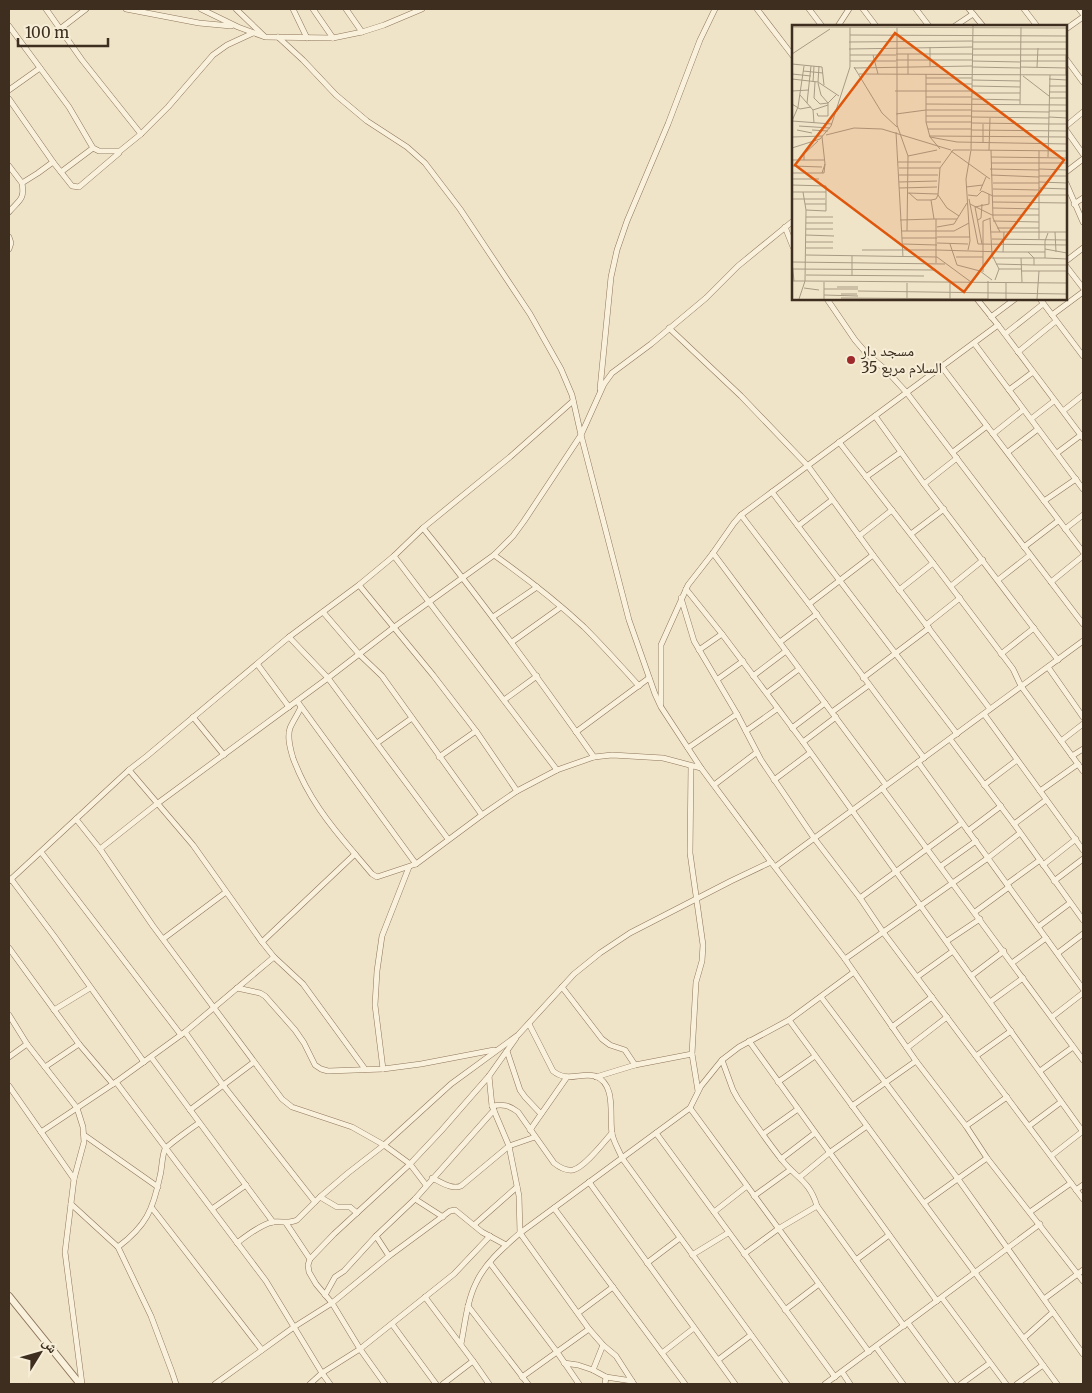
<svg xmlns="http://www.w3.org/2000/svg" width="1092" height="1393" viewBox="0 0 1092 1393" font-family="Merriweather,'Noto Naskh Arabic',serif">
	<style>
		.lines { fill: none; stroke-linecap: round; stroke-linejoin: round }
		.minor-casing { stroke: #8d765c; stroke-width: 6 }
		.tertiary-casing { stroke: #8d765c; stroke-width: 8 }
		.minor { stroke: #faf1dc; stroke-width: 5 }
		.tertiary { stroke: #faf1dc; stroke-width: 6 }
		.poi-dot { fill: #9e2a2b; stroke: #f7eed8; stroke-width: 2 }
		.labels { text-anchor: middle; stroke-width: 4; stroke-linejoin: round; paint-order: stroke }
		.poi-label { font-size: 15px; fill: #3d2e20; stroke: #f7eed8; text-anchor: start }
		.inset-road { fill: none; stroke: #a89b85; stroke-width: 1 }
		.view { fill: #df570d; fill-opacity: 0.15; stroke: #df570d; stroke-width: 2.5 }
		.inset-edge { fill: none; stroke: #3d2e20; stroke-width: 2.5 }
	</style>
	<rect width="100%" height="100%" fill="#f0e4c8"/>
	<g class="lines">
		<g class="minor-casing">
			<g id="minor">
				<path d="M46 9 82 60 141 134"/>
				<path d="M126 9 199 23 231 26"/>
				<path d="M201 9 238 27 265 37 333 38 362 32 384 25 422 9"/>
				<path d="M236 9 264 36"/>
				<path d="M293 9 307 38"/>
				<path d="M313 9 333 38"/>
				<path d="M346 9 362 32"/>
				<path d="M757 9 793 56"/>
				<path d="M809 9 822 26"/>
				<path d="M863 9 876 26"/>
				<path d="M916 9 929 26"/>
				<path d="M969 9 983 26"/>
				<path d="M1024 9 1037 26"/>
				<path d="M1079 9 1083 14"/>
				<path d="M9 26 69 107 93 148"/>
				<path d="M838 26 849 9"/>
				<path d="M955 26 973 14"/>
				<path d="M60 29 86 9"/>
				<path d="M1066 29 1083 17"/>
				<path d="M278 37 303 60 336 95 367 121 407 147 425 163 460 209 530 314 561 369 572 395 581 435 629 620 655 694 661 707 701 768"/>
				<path d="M1066 59 1083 82"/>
				<path d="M9 90 40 68"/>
				<path d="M9 99 53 162 72 186 79 187 119 153"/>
				<path d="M1066 126 1083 112"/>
				<path d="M1066 130 1083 154"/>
				<path d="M9 166 22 183"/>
				<path d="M61 172 93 148 99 151H120L141 134 168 107 213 55 227 45 253 33"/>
				<path d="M1066 172 1083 159"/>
				<path d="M1066 183 1083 222"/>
				<path d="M1074 204 1083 198"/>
				<path d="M9 212C19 200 25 200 22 183L38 173 53 162"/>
				<path d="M785 227 793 247"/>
				<path d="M9 237 11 243 9 249"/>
				<path d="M1066 261 1083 248"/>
				<path d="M1066 266 1083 288"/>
				<path d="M827 299 855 340 867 354 886 370 907 393 1083 624"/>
				<path d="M977 299 998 325 1083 438"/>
				<path d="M1040 299 1083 356"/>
				<path d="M1052 315 1083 292"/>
				<path d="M991 317 1015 299"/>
				<path d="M669 328 741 396 808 466 873 555 990 709"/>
				<path d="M1005 334 1043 304"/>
				<path d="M974 343 1083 489"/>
				<path d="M1018 352 1056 321"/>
				<path d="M942 367 1083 552"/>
				<path d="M600 389 611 277 617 250 627 221 668 124 700 40 715 9"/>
				<path d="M1009 390 1033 372"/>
				<path d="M1063 411 1083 395"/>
				<path d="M875 416 924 484 1058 660"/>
				<path d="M1031 419 1054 401"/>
				<path d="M993 434 1023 410"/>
				<path d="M839 442 933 563 1013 669 1021 686 1083 771"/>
				<path d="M953 452 987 426"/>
				<path d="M1008 452 1038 429"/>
				<path d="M1057 453 1081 435"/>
				<path d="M866 477 901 452"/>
				<path d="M924 484 957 458"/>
				<path d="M772 492 957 734"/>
				<path d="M1044 501 1076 479"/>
				<path d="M741 515 809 604 924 758"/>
				<path d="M798 526 832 500"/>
				<path d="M423 528C483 602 539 679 594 757"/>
				<path d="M1065 529 1083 515"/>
				<path d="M911 534 944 509"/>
				<path d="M859 536 892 510"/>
				<path d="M1024 547 1058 521"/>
				<path d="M713 553 886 785"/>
				<path d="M494 555C525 577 556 601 584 627 603 646 621 666 639 686"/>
				<path d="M394 556 557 770"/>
				<path d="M998 580 1030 555"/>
				<path d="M1051 582 1083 556"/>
				<path d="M359 585 433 675 476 731 517 791"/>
				<path d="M951 586 983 560"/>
				<path d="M686 589 722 634 803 742 1083 1132"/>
				<path d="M899 590 933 563"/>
				<path d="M681 598 694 641 737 714 761 760 814 838 860 898 883 932 1083 1199"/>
				<path d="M809 604 873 555"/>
				<path d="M323 612 359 654 382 676 482 815"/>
				<path d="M493 617 537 587"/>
				<path d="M926 625 960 598"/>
				<path d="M289 637 328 678 448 839"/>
				<path d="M512 642 561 607"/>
				<path d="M780 642 817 614"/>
				<path d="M699 650 722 634"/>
				<path d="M1001 654 1034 628"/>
				<path d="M258 665 289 707"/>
				<path d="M1048 667 1083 717"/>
				<path d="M753 676 786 651"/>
				<path d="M863 678 929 628"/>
				<path d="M718 679 743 661"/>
				<path d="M767 693 799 669"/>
				<path d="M504 700 537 676"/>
				<path d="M297 701 416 864"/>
				<path d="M661 704V645L688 585 713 553 734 523 741 515 772 492 998 325"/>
				<path d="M301 707C298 714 293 721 290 728 287 737 290 748 293 758 307 796 329 824 355 854"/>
				<path d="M832 712 869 685"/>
				<path d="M984 714 1083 850"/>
				<path d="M193 717 224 755"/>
				<path d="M792 728 825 703"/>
				<path d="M746 731 777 709"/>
				<path d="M576 732 649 678"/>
				<path d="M950 739 1014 824 1083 920"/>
				<path d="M1061 741 1083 724"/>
				<path d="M803 742 836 717"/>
				<path d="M377 743 412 718"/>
				<path d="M688 748 737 714"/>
				<path d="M1072 756 1083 749"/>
				<path d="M439 757 476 731"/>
				<path d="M918 762 1083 989"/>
				<path d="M691 766 690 853 703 945 702 961 696 982 692 1054 698 1091"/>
				<path d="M774 780 810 753"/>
				<path d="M714 785 756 753"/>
				<path d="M984 785 1017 760"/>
				<path d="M882 788 1083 1060"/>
				<path d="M1040 791 1078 764"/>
				<path d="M76 819 100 849 158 803 328 678 393 628 494 555 513 536 524 521 581 435 604 384 612 373 651 344 706 298 738 266 793 221"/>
				<path d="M1014 824 1046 800"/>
				<path d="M968 831 1001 806"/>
				<path d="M100 849 153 926 282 1099 292 1107 352 1127 384 1145 410 1164 426 1185"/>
				<path d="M41 852 181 1035"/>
				<path d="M1043 865 1076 839"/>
				<path d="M941 866 976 841"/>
				<path d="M775 867 1083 641"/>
				<path d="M11 879 54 936 144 1062"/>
				<path d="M9 881 129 770 147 756 289 637 359 585 394 556 423 528 510 457 573 401"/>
				<path d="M1054 881 1083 859"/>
				<path d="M1007 884 1040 860"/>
				<path d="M860 898 962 823"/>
				<path d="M975 912 1009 887"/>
				<path d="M1038 927 1070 903"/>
				<path d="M163 939 226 892"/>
				<path d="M947 941 980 919"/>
				<path d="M262 942 355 854 372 874 377 877 416 864 482 815 517 791 557 770 594 757 612 755 663 758 701 768 771 862"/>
				<path d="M9 948 79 1044 113 1084"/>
				<path d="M1058 953 1083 934"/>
				<path d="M274 957 303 984 365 1069"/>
				<path d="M845 959 988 858 1020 833"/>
				<path d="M1012 963 1046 938"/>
				<path d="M971 976 1004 951"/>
				<path d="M917 977 953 951"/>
				<path d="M562 987 602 1039 610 1045 625 1050 635 1065"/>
				<path d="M237 988 260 993 265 996 295 1030 304 1043 315 1065 321 1069 328 1071 383 1069 421 1064 494 1050"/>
				<path d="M821 997 958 1179 1083 1354"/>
				<path d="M990 1002 1023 978"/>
				<path d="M54 1010 90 988"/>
				<path d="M9 1015 27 1044 77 1108 83 1127 84 1142 74 1179 65 1252 82 1384"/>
				<path d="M1052 1017 1083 993"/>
				<path d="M789 1020 1057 1384"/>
				<path d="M529 1024 553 1071C568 1083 580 1072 595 1076 617 1084 609 1116 612 1133 613 1141 619 1150 622 1158L787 1384"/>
				<path d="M892 1027 932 997"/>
				<path d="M185 1032 223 1085 315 1202"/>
				<path d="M749 1041 937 1301"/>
				<path d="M907 1048 947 1017"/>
				<path d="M507 1051 520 1090 525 1097 541 1114"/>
				<path d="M976 1056 1011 1031"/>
				<path d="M9 1057 27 1044"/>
				<path d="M151 1057 273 1222"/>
				<path d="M722 1060 733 1090 738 1099C752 1119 766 1140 782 1160 797 1179 809 1180 817 1206L904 1326"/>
				<path d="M45 1067 79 1044"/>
				<path d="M383 1069 375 1005 377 971 382 936 409 867"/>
				<path d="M1040 1071 1073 1047"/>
				<path d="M489 1076 492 1106 509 1146 519 1196 520 1233 589 1329 603 1345 616 1356 634 1384"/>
				<path d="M596 1077 635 1065 692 1054"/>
				<path d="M116 1082 266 1281 322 1373 330 1384"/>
				<path d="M778 1082 815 1056"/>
				<path d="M9 1086 74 1179"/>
				<path d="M492 1106C503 1104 509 1105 518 1112L554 1163C559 1167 565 1171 573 1170 585 1167 603 1143 612 1133"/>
				<path d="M852 1106 916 1061"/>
				<path d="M690 1108 869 1352"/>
				<path d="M190 1110 254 1062"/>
				<path d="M966 1126 1007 1097"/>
				<path d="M1029 1126 1061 1102"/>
				<path d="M530 1130 567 1077"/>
				<path d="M41 1132 116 1082 185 1032 274 957 262 942 193 845 129 770"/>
				<path d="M656 1133 835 1377"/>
				<path d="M763 1134 798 1109"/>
				<path d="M84 1135 158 1187"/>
				<path d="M1051 1156 1083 1131"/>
				<path d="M781 1159 815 1133"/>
				<path d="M800 1177 829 1153 867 1126"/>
				<path d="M432 1178C441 1182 452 1190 461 1186L509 1146 535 1137"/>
				<path d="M589 1182 735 1384"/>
				<path d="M1076 1190 1083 1185"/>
				<path d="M754 1196 790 1170"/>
				<path d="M320 1197 337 1207H350L357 1213"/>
				<path d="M415 1199 443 1217"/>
				<path d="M924 1203 987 1158"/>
				<path d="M71 1204 118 1247"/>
				<path d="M152 1208 262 1350"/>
				<path d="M554 1208 685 1384"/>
				<path d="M212 1209 246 1185"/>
				<path d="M714 1212 747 1186"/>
				<path d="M1030 1212 1071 1183"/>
				<path d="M286 1223 310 1259"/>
				<path d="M474 1225 517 1187"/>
				<path d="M376 1236 389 1256"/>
				<path d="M237 1243C246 1236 262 1224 273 1222 282 1221 289 1224 297 1220L320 1197 348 1173 384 1145 451 1084 518 1035 574 974 600 953 630 933 731 881 771 862 845 959 916 1061 966 1126 987 1158 1083 1281"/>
				<path d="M744 1254 778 1229 817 1206"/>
				<path d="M692 1255 728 1233"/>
				<path d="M856 1260 889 1235"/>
				<path d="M490 1263 557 1352 579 1384"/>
				<path d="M647 1263 680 1238"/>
				<path d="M325 1295 335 1277 344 1271 376 1236 415 1199 494 1110"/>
				<path d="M425 1297 473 1361 489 1384"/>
				<path d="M942 1298 1006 1384"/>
				<path d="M1044 1299 1083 1270"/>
				<path d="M468 1306 528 1384"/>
				<path d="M785 1310 819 1284"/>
				<path d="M578 1313 613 1287"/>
				<path d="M908 1323 953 1384"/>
				<path d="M392 1324 436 1384"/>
				<path d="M1024 1338 1053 1312"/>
				<path d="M461 1344C465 1324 467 1301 476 1283 485 1263 504 1247 520 1233L690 1108 701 1086 722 1060 739 1047 789 1020 854 972"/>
				<path d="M876 1347 903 1384"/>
				<path d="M662 1353 694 1328"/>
				<path d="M718 1360 751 1335"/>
				<path d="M564 1363 578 1365 593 1370 606 1377 632 1381"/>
				<path d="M593 1370 603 1345"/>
				<path d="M842 1372 850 1384"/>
				<path d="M522 1377 589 1329"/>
				<path d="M176 1384 172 1372 151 1316 118 1247C146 1226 153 1210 160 1176 162 1169 162 1155 165 1149 168 1145 193 1127 199 1123"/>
				<path d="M215 1384 294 1327 332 1303 389 1256 450 1211 455 1210 482 1232 506 1245"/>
				<path d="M310 1384 322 1373 360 1349 454 1274 490 1236"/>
				<path d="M385 1384 360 1349 332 1303 316 1284 309 1272 308 1265 310 1259 334 1234 410 1164 441 1131 489 1076 516 1038"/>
				<path d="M443 1384 473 1361"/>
				<path d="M605 1384 606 1377"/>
				<path d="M825 1384 1040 1224"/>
				<path d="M961 1384 990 1363"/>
				<path d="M1017 1384 1043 1365"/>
			</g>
		</g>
		<g class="tertiary-casing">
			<path id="tertiary" d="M9 1296 80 1384"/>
		</g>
		<use href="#minor" class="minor"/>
		<use href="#tertiary" class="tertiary"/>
	</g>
	<circle class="poi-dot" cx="851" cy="360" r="5"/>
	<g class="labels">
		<g class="poi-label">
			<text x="861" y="356">مسجد دار<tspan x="861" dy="17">السلام مربع 35</tspan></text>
		</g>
	</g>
	<g transform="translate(792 25)">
		<rect width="275" height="275" fill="#f0e4c8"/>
		<path class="inset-road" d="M0 2 275 3M105 2V100L116 131 115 206H110M58 10 275 11M57 17 181 16M181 17H275M57 24 181 22M181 24H275M0 29 38 4M104 29H181M58 30H104M81 30 86 49M181 30H275M274 30V50M104 35H180M58 36H104M180 36 228 37M228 36H275M0 39 30 42 32 60M138 41V22M62 42 90 88 105 102M180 42 228 43M228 42 275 43M245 42 246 23M62 43 180 41M11 46 31 48M0 49 19 51M67 49 275 50M116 49V29M134 49V97L138 112 148 124M231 51 257 71M134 53H180M0 54 26 57 47 71M257 54 275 55M180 55 228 56M21 57 22 41M23 57 22 73 28 79 36 78 45 69M26 57 27 41M26 58 29 70 36 78M134 59H180M180 61 228 62M257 61H275M0 66 17 65M103 66H180M257 67H275M180 68H228M8 70 21 85 22 98M134 72H180M257 73H275M180 74 228 75M15 78 19 41M0 79 8 84 19 82M134 79 275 80M228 79 229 2M21 85 36 80M180 86 257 87M257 86H275M25 88 26 91H36V78M104 89 134 85H180M134 91H180M180 92 257 93M257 92 275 93M0 96 6 82 12 41M0 96 40 99M134 97H180M180 98 257 99M257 99H275M7 101 38 103M136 104H179M5 105 20 108M20 105 36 106M179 105 275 106M104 107 111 232M34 110 62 103 90 104 159 125M137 111 275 112M0 112 31 111M138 112 165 117 275 119M191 118V99M0 123 28 114 39 101 58 42V2M179 125 275 126M197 125 198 93M199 125 201 193 208 207M159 126 198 154M247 126V214M116 131 145 125M199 132 275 133M256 132 258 50M0 135H32M12 135V129L26 116M106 137H149M199 138H275M0 141 30 142M107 143H148M198 144 247 145M247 144 275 145M0 148H32L33 139M30 148 33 139 30 112M107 150H146M199 150 247 152M247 151H275M0 154H27M107 157 145 156M247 157 275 158M201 158H247M0 160 34 161V186L14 185M174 162 191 160M107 163 145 162M247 163 275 164M201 164 247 165M188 166 194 152M0 167H34M115 168 146 169M117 168 125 175H139M146 170 155 183 167 191M176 170 185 171 190 166 201 171H247M247 170H275M0 174H33M177 174 186 219 275 220M201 177 275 178M13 179H34M178 179 200 190H247M183 182 190 219M183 182 197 179V169M201 183 247 184M14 192H41M144 194H165M198 194 200 230 207 244 203 255M108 195 142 194M186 195 189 193 190 179M201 196 247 197M14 198H41M145 202 162 199 175 178M205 203H247M14 204H41M115 206H162L177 198M199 207H275M263 207 264 227M256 208 253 216V233L275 234M14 210 42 211M145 212H178M110 213H145M200 214 275 215M14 217H41M145 218 176 219M111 219 145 220M158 219 165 240 188 246 200 255M14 223H41M253 224 275 228M70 225H145M145 225 211 227 212 207M176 225 178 216 174 154 179 125 181 1M211 227H253M236 227 242 233V240H275M14 230 145 232 179 257M164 232H191M200 233H253M229 233 230 257M0 237 153 239M0 237 2 256M144 238V194H142L139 175 144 174 146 170 148 143 161 125H178M204 239 242 240M0 244 144 245M207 244H229M229 246H275M191 247V196L199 193M14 250 132 251M60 251V231M0 256H13L14 185 11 167M214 257V274M45 262H66M12 263 27 265M32 264H66M66 266 275 269M49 269H65M32 270 66 271M49 273 196 274M7 274 13 256 275 258M32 274V257M115 274V258M158 274V258M196 274V256M245 274 247 246"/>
		<path class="view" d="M103 8 272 135 172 267 3 140Z"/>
		<rect width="275" height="275" class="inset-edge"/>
	</g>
	<rect width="1092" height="1393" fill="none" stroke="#3d2e20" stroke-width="20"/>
	<g transform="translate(40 1353) rotate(53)" stroke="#f7eed8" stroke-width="4" paint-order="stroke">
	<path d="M0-4L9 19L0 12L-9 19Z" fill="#3d2e20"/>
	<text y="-8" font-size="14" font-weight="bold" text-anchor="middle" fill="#3d2e20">ش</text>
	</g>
	<path d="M18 38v8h90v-8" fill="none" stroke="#3d2e20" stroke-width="2.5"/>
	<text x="25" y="38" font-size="15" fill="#3d2e20" stroke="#f7eed8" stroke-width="4" paint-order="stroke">100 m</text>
</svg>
